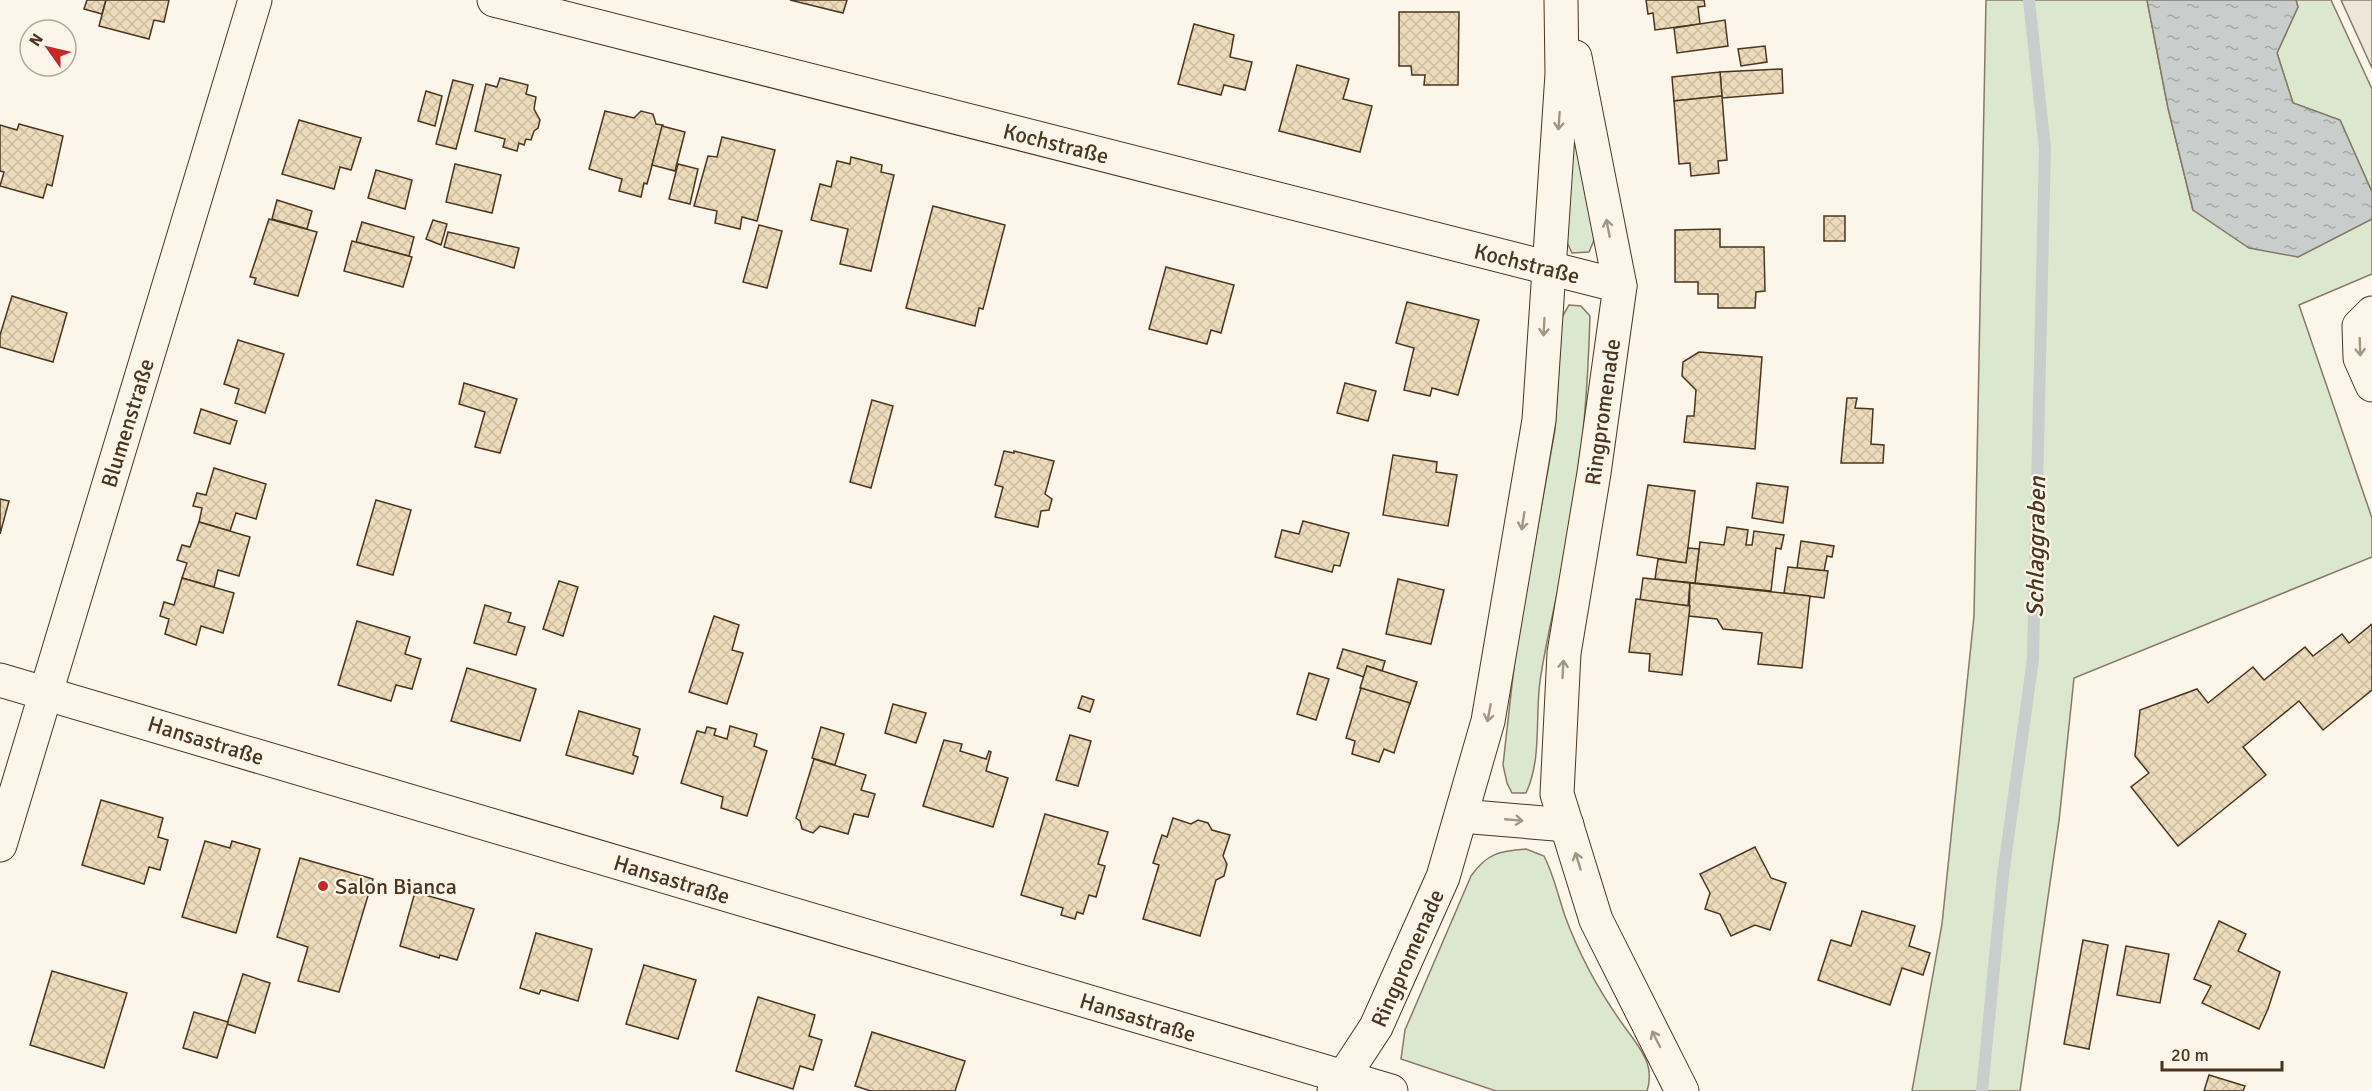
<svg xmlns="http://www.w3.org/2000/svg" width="2372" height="1091" viewBox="0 0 2372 1091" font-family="Signika,sans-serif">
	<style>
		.grass { fill: #dce7d0; stroke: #887966; stroke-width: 1.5 }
		.parking { fill: #ede7d9; stroke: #887966; stroke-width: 1.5 }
		.water { fill: url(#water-ripples); stroke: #887966; stroke-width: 1.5 }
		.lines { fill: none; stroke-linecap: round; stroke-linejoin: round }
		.stream { stroke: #c9cecd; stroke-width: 12 }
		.building { fill: url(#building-cross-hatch); stroke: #4a3520; stroke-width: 1.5 }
		.minor-casing { stroke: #4a3520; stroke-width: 35 }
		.minor { stroke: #fbf6e9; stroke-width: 33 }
		.oneway { stroke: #a29684 }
		.poi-dot { fill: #c62828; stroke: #fbf6e9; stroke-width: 2 }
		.labels { text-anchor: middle; stroke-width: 4.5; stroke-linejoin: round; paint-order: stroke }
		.street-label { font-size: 22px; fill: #4a3520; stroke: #fbf6e9 }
		.poi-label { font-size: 22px; fill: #4a3520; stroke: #fbf6e9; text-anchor: start }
		.water-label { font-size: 24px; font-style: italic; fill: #4a3520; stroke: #fbf6e9 }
	</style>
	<defs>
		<pattern id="water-ripples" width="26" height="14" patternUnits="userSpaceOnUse" patternTransform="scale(1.5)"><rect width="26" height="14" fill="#c9cecd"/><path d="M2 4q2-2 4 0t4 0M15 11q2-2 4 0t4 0" fill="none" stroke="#a5a8a6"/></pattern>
		<pattern id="building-cross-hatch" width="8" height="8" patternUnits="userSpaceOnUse" patternTransform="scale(1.5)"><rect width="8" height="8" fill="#ecdcbc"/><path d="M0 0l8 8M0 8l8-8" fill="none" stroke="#ccbda1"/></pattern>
	</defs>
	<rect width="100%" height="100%" fill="#fbf6e9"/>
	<g class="grass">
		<path d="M1986 0H2147L2168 108 2193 210 2298 257 2372 219V274L2299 305 2372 518V557L2074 678 2059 821 2020 1091H1912L1942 924 1974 616Z"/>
		<path d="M2296 0H2331L2372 89V192L2340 120 2293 103 2277 53 2298 7Z"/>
		<path d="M1570 113 1597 233 1589 252 1572 253 1565 238Z"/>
		<path d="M1569 305 1581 306 1590 316C1588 384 1583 453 1572 520 1563 574 1548 627 1540 681 1535 718 1542 759 1526 793H1512L1507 783 1503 765 1516 649 1555 430 1562 317Z"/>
		<path d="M1526 849 1544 856C1554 875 1558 896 1565 916 1581 960 1604 1000 1632 1037 1645 1055 1654 1069 1647 1091H1496L1401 1059 1405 1030 1471 876C1487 853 1500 851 1526 849Z"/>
	</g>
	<path class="parking" d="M2341 0H2372V68Z"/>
	<path class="water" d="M2147 0H2296L2298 7 2277 53 2293 103 2340 120 2372 192V219L2298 257 2249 248 2193 210 2168 108Z"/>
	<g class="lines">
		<path class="stream" d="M1982 1091 2003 875 2033 659 2045 149 2029 0"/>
	</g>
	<g class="building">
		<path d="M87 0H106L102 14 84 9Z"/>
		<path d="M106 0H169L164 22 154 20 149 39 99 26Z"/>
		<path d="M790 0H847L843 13Z"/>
		<path d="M1646 0H1704L1705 6 1698 7 1700 24 1655 30 1653 13 1648 14Z"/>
		<path d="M1399 12H1459L1458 85H1424L1425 75H1412L1411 66H1399Z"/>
		<path d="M1725 20 1728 46 1677 53 1674 28Z"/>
		<path d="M1194 24 1234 35 1230 57 1252 62 1245 90 1224 85 1221 95 1178 84Z"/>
		<path d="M1765 46 1767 62 1741 66 1738 49Z"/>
		<path d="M1297 65 1349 79 1343 99 1372 106 1360 152 1279 131Z"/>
		<path d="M1782 69 1783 93 1722 98 1720 72Z"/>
		<path d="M1720 72 1722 96 1674 101 1672 77Z"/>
		<path d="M500 78 528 85 526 94 536 97 534 109 540 120 538 128 534 131 531 140 526 139 524 145 519 143 517 151 503 147 505 139 475 131 486 84 497 87Z"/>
		<path d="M453 80 473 85 456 149 436 144Z"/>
		<path d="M426 91 442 96 435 126 418 121Z"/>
		<path d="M1722 96 1727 160 1718 161 1719 173 1691 176 1690 163 1679 164 1674 101Z"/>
		<path d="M605 111 634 118 641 111 653 114 656 124 663 125 647 184 644 183 641 197 619 191 622 179 589 169Z"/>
		<path d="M299 120 361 138 351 170 340 167 334 189 282 174Z"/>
		<path d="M19 124 63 136 52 186 47 184 43 198 0 186 4 172 0 171V125L17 130Z"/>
		<path d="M662 126 685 132 675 171 652 165Z"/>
		<path d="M722 137 775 150 757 221 742 217 740 229 715 223 717 211 694 206 708 156 717 157Z"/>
		<path d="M851 157 882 165 881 172 894 175 871 271 840 264 848 229 811 220 820 184 831 187 837 161 850 164Z"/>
		<path d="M455 164 501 175 492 213 446 202Z"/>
		<path d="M678 164 698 169 690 204 669 199Z"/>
		<path d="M376 170 412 180 405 209 368 198Z"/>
		<path d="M277 200 312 211 307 229 272 219Z"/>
		<path d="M933 206 1005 225 983 309 979 308 975 326 906 308Z"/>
		<rect x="1824" y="216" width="21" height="25"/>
		<path d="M269 219 317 232 298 296 254 284 256 278 250 277Z"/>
		<path d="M433 220 447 224 441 245 426 239Z"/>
		<path d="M362 222 414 237 409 256 356 242Z"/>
		<path d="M759 225 782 231 767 288 743 282Z"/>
		<path d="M1720 229V247H1764L1765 291 1756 292 1755 308H1718V294H1698V282H1675V230Z"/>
		<path d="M448 232 519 248 514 268 444 247Z"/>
		<path d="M352 241 412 257 403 287 344 271Z"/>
		<path d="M1166 267 1234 285 1221 333 1211 330 1207 344 1149 329Z"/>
		<path d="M12 296 67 313 53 362 0 347V335Z"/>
		<path d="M1407 302 1479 320 1458 395 1432 388 1430 396 1404 390 1414 348 1396 343Z"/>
		<path d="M238 340 284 354 265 413 235 403 239 389 224 384Z"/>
		<path d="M1699 352 1762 357 1755 449 1684 442 1687 416H1694L1696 390 1682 376 1683 362Z"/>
		<path d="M464 383 517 399 500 453 475 447 485 412 459 404Z"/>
		<path d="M1345 383 1376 391 1368 421 1337 413Z"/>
		<path d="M1847 398H1857L1855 408 1873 409 1871 444 1884 445 1883 463H1841Z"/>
		<path d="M872 400 893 406 871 488 850 482Z"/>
		<path d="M201 409 237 421 230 444 194 433Z"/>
		<path d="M1004 451 1014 453V451L1054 461 1045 494 1052 499 1049 510 1041 511 1038 527 995 517 1003 487 995 485Z"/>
		<path d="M1393 455 1437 462 1436 472 1457 475 1448 526 1383 515Z"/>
		<path d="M214 468 266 484 256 519 236 513 230 531 199 522 202 508 193 506 197 493 206 495Z"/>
		<path d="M1757 483 1788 487 1783 523 1752 518Z"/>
		<path d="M1648 485 1695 491 1686 563 1637 555Z"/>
		<path d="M0 499 9 501 0 534Z"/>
		<path d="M376 500 411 510 393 575 357 565Z"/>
		<path d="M1303 521 1349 533 1340 566 1334 565 1332 572 1275 557 1282 530 1299 534Z"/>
		<path d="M199 522 250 537 239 576 218 570 214 587 182 578 187 563 177 560 182 545 190 547Z"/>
		<path d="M1727 527 1748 530 1746 545H1752L1754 531 1784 535 1781 549 1776 548 1771 591 1695 583 1700 542 1724 545Z"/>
		<path d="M1801 541 1834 546 1832 557 1827 556 1824 571 1797 568Z"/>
		<path d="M1688 548 1699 549 1695 583 1655 579 1658 559 1686 563Z"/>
		<path d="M1788 567 1828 571 1824 598 1784 593Z"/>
		<path d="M182 578 234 593 223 633 201 626 196 645 165 634 169 619 160 616 164 602 174 605Z"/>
		<path d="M1643 578 1690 583 1688 606 1640 600Z"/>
		<path d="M1398 579 1444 590 1431 644 1386 634Z"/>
		<path d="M559 581 578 587 563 636 543 629Z"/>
		<path d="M1690 583 1810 596 1802 668 1758 664 1762 633 1723 629 1717 619 1689 616Z"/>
		<path d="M1636 599 1690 606 1682 675 1649 671 1650 654 1629 652Z"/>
		<path d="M485 605 511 613 508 622 525 627 516 655 474 643Z"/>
		<path d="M714 616 739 625 732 650 743 653 727 704 689 692Z"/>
		<path d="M357 621 410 637 405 654 421 659 412 689 396 685 391 701 338 685Z"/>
		<path d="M2372 624V690L2323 730 2299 701 2243 747 2266 775 2178 846 2131 787 2149 773 2135 756 2140 710 2197 689 2208 703 2253 667 2264 680 2305 647 2313 656 2342 634 2349 643Z"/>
		<path d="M1343 649 1385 661 1382 671 1367 666 1364 677 1337 668Z"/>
		<path d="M1367 666 1417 682 1410 704 1360 688Z"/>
		<path d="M467 668 536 689 520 741 451 721Z"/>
		<path d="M1309 673 1329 679 1316 720 1297 714Z"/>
		<path d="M1361 688 1410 703 1394 753 1384 749 1379 762 1352 754 1355 741 1346 738Z"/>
		<path d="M1082 696 1094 700 1090 712 1078 708Z"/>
		<path d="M893 704 926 713 916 743 885 733Z"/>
		<path d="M579 711 640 729 633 755 638 757 633 774 566 755Z"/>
		<path d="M730 726 757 734 754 746 767 751 747 816 721 808 723 797 681 783 697 731 705 733 707 727 716 729 714 735 727 739Z"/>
		<path d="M821 727 844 734 835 765 812 758Z"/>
		<path d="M1070 735 1091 741 1078 786 1056 780Z"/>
		<path d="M944 740 962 744 960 751 986 759 989 751 991 752 986 771 1008 778 993 827 923 806Z"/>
		<path d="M814 759 866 775 861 790 875 794 868 817 854 814 848 834 820 826 813 833 802 829 800 821 796 818Z"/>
		<path d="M101 800 163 818 158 837 168 840 160 870 149 867 144 884 82 865Z"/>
		<path d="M1045 814 1108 832 1098 864 1105 866 1096 897 1089 895 1083 914 1077 912 1075 919 1061 915 1063 908 1021 895Z"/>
		<path d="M1173 818 1191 824 1198 820 1208 823 1212 830 1230 835 1223 856 1227 864 1224 876 1216 880 1200 936 1143 919 1159 865 1153 863 1162 835 1167 837Z"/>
		<path d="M205 841 230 848 232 841 260 849 236 933 182 917Z"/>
		<path d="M1755 847 1771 878 1786 883 1770 930 1755 925 1731 936 1720 914 1705 909 1710 893 1700 874Z"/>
		<path d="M300 858 373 879 339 992 298 981 308 947 277 937Z"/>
		<path d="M415 892 474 909 457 960 440 955 439 958 400 946Z"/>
		<path d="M1862 911 1915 926 1909 946 1930 953 1923 975 1902 968 1890 1005 1818 980 1831 940 1851 946Z"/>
		<path d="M2219 921 2246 934 2238 951 2280 972 2268 1009 2259 1029 2202 1003 2211 986 2194 979Z"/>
		<path d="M536 933 592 949 578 1001 541 990 539 994 520 988Z"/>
		<path d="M2083 940 2108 945 2089 1049 2064 1044Z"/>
		<path d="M2126 946 2169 954 2160 1003 2117 995Z"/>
		<path d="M644 965 696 980 678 1039 626 1024Z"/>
		<path d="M52 971 127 993 104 1068 30 1045Z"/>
		<path d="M243 974 270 983 255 1033 227 1024Z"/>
		<path d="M758 997 815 1015 809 1036 822 1040 813 1070 800 1066 793 1089 736 1071Z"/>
		<path d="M194 1012 228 1022 217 1058 183 1048Z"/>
		<path d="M872 1032 965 1061 955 1091H871L855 1086Z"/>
		<path d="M2209 1075 2245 1086 2243 1091H2204Z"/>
	</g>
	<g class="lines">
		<g class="minor-casing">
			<g id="minor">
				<path d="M494 0 1620 286"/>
				<path d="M1575 57 1620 286 1594 473 1564 653 1557 794 1596 920 1682 1091"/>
				<path d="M2372 313 2359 326 2360 358 2372 385"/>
				<path d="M0 680 1391 1091"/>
				<path d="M1461 816 1567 825"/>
				<path d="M0 845 255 0"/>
				<path d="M1334 1091 1376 1027 1443 877 1488 721 1539 420 1562 74 1561 0"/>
			</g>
		</g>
		<use href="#minor" class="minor"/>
	</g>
	<defs><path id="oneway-shaft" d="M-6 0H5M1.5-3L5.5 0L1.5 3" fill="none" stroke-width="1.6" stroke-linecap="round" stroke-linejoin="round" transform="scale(1.5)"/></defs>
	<g class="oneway">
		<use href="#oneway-shaft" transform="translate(1559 121) rotate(94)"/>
		<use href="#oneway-shaft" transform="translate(1608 228) rotate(-101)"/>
		<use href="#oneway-shaft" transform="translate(1544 327) rotate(93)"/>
		<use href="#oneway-shaft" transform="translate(2360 347) rotate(88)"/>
		<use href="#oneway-shaft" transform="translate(1523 521) rotate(99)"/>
		<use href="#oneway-shaft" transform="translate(1563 669) rotate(-87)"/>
		<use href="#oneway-shaft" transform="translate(1489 713) rotate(101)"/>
		<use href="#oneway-shaft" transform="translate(1514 820) rotate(5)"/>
		<use href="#oneway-shaft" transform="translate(1578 861) rotate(-107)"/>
		<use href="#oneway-shaft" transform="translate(1656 1039) rotate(-117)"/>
	</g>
	<circle class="poi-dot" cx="323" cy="886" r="6"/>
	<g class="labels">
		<g class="street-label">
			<text transform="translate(1056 143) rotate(14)" y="8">Kochstraße</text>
			<text transform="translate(1527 263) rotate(14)" y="8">Kochstraße</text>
			<text transform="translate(1602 412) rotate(-82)" y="8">Ringpromenade</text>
			<text transform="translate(127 423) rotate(-73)" y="8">Blumenstraße</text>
			<text transform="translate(206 740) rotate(17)" y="8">Hansastraße</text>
			<text transform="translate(672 879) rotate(17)" y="8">Hansastraße</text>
			<text transform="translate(1407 958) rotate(-66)" y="8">Ringpromenade</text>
			<text transform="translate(1138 1017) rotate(17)" y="8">Hansastraße</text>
		</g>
		<g class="poi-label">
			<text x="335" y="894">Salon Bianca</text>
		</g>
		<g class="water-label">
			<text transform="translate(2036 547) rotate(-89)" y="8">Schlaggraben</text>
		</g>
	</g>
	<g transform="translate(48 48) rotate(304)"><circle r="28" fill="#fbf6e9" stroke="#b4a999" stroke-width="1.5"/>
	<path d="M0-4.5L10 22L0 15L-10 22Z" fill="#c62828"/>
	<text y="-9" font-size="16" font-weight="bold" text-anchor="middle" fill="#4a3520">N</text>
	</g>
	<path d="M2162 1061v9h120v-9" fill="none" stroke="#4a3520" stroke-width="3"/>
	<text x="2171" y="1061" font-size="18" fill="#4a3520" stroke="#fbf6e9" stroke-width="4.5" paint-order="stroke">20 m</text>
</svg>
